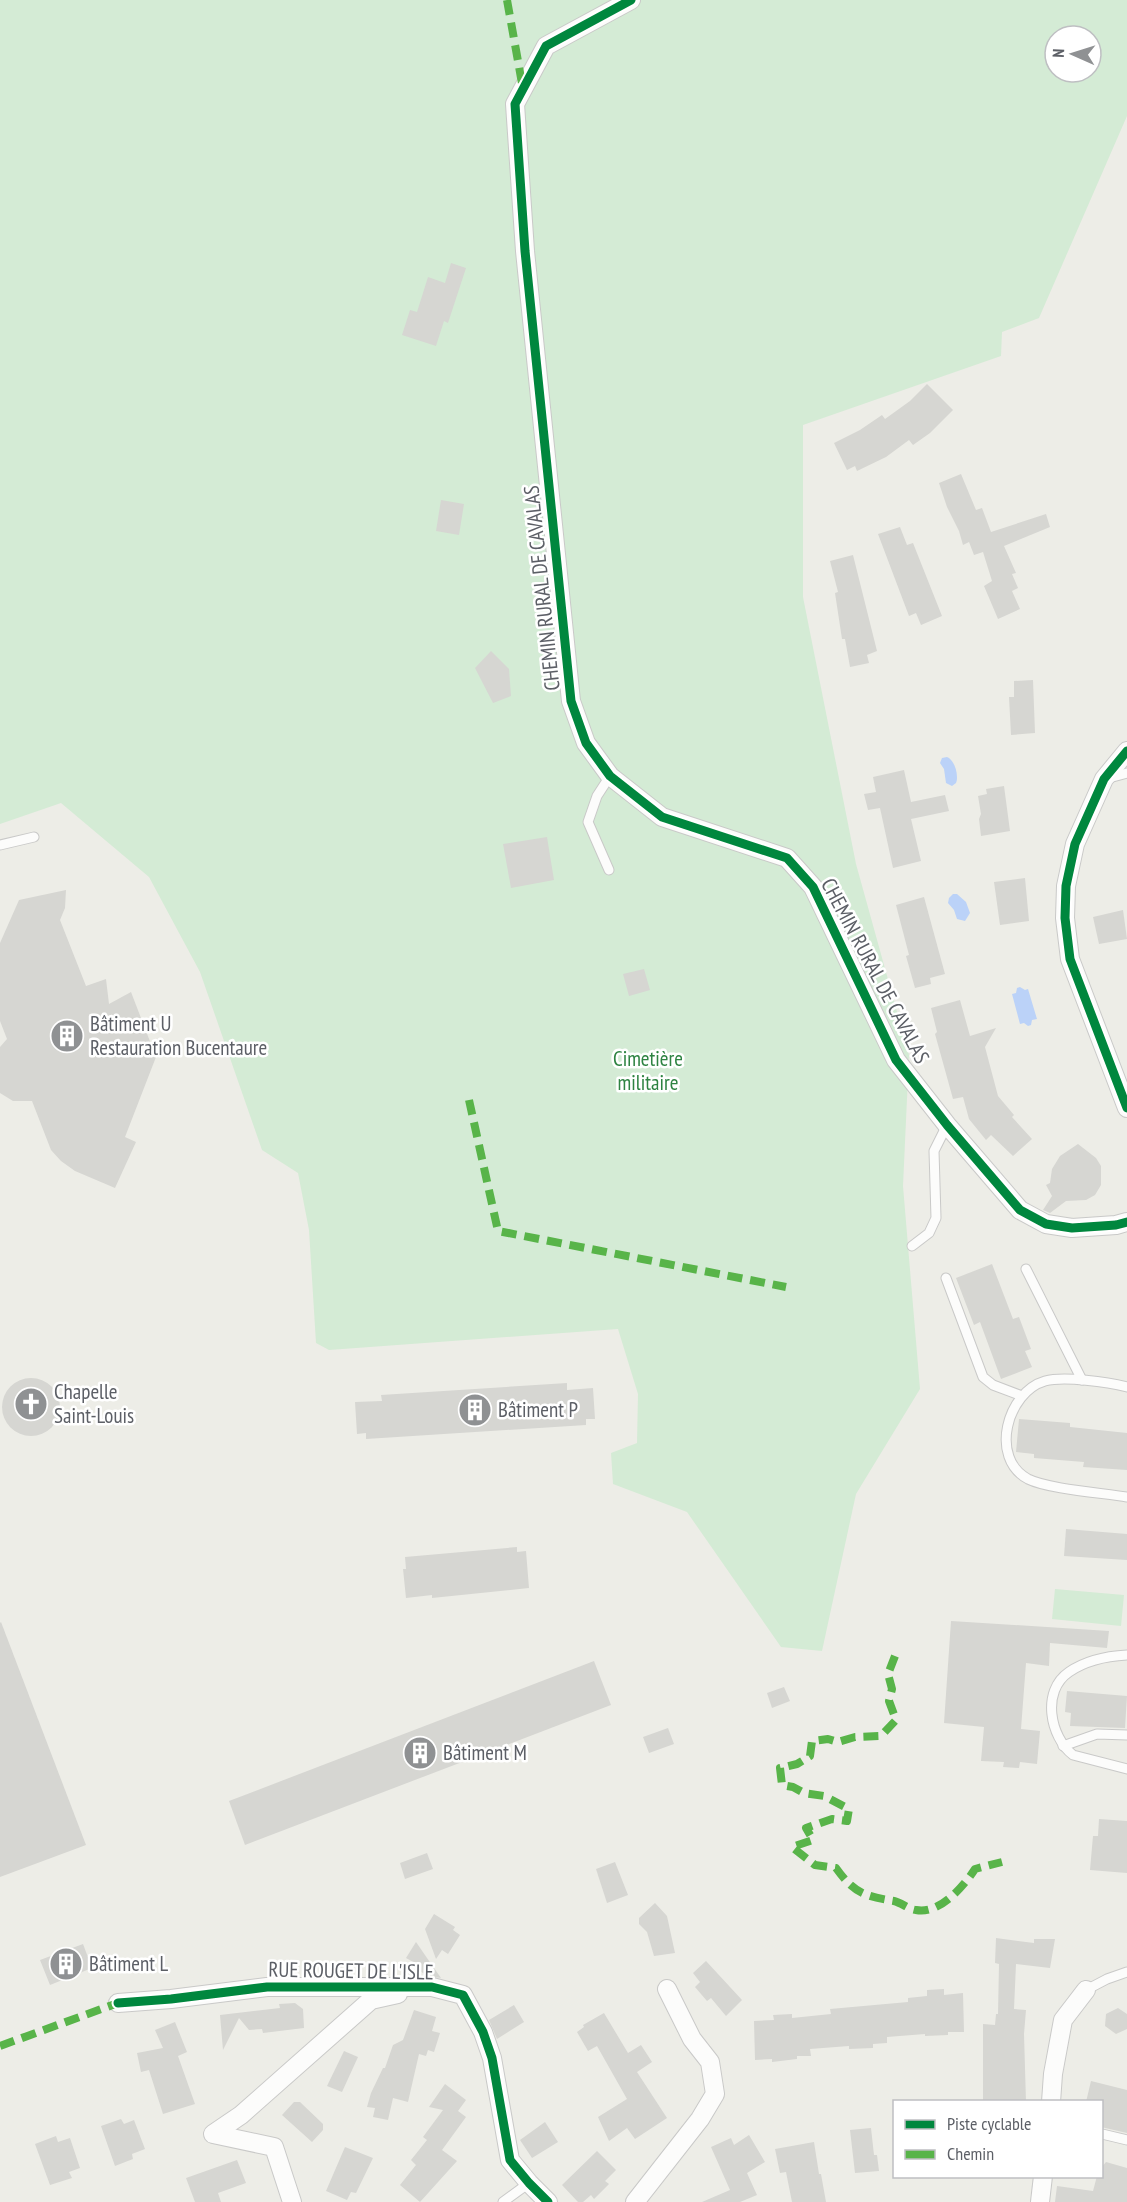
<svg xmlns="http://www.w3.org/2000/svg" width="1127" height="2202" viewBox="0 0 1127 2202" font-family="'PT Sans Narrow',sans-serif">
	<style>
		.green { fill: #d4ebd5; fill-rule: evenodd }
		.water { fill: #bbd2f8 }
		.building { fill: #d6d6d2 }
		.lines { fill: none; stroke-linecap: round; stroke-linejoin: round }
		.lane-casing { stroke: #c9c9c8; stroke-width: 11 }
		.street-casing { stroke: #c9c9c8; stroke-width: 20 }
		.lane { stroke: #fcfcfb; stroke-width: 9 }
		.street { stroke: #fcfcfb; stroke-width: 18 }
		.quiet { stroke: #58b449; stroke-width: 8; stroke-dasharray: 15 8; stroke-linecap: butt }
		.cycleway-casing { stroke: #fff; stroke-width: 13 }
		.cycleway { stroke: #00873e; stroke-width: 9 }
		.labels { text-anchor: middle; stroke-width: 5; stroke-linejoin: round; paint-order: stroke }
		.street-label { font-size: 21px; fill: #5c5f66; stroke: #fff }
		.poi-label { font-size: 21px; fill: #5c5f66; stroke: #fff; text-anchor: start }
		.park-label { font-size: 21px; fill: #2e8342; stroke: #fff }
	</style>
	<rect width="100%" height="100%" fill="#edede7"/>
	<g class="green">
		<path d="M0 0H1127V116L1039 318 1002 332 1001 356 803 425V597L856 864 909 1055 903 1186 920 1389 856 1494 822 1651 781 1647 687 1512 613 1484 611 1453 637 1443 638 1394 618 1329 329 1350 316 1343 309 1230 298 1173 262 1150 200 972 149 877 61 803 0 824ZM1055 36H1091V72H1055Z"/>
		<path d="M1055 1589 1124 1595 1121 1626 1052 1619Z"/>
	</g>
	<g class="water">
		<path d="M947 757C955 760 959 776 956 783L952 786 946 783 944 769 940 763 942 758Z"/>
		<path d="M953 894H957L966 902 970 913 965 921 957 919 954 910 948 903 949 898Z"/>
		<path d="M1020 987 1025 990 1028 989 1037 1019 1032 1020 1031 1025 1028 1026 1024 1023 1020 1024 1012 994 1016 993 1017 988Z"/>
	</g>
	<g class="building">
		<path d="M451 263 466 268 448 323 444 321 436 346 402 335 410 310 417 312 428 277 445 283Z"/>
		<path d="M927 384 953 410 930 433 913 445 909 440 886 457 857 471 855 466 847 470 834 443 860 430 882 415 885 419 910 401Z"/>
		<path d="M961 474 976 510 982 508 991 532 1046 514 1050 527 1004 546 1016 573 1012 574 1018 588 1012 591 1020 609 998 619 984 586 992 581 983 552 974 555 969 542 963 545 959 531 947 507 939 483Z"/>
		<path d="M441 500 464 504 459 535 436 531Z"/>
		<path d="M900 527 907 545 913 543 942 616 921 625 916 613 909 616 878 534Z"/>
		<path d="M853 555 877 651 867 655 869 663 850 667 845 639H842L835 593 838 592 830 561Z"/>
		<path d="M491 651 509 669 511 696 493 703 475 668Z"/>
		<path d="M1033 680 1035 733 1011 735 1009 697H1014V681Z"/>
		<path d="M904 770 911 802 945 795 949 811 911 819 921 861 893 868 880 808 868 810 864 794 876 792 873 777Z"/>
		<path d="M1004 786 1010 831 981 836 979 819 981 814 978 796 987 794 986 789Z"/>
		<path d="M547 837 554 880 511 888 503 844Z"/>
		<path d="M1025 878 1029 921 1000 925 994 882Z"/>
		<path d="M66 890 65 908 60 920 86 986 106 979 109 1004 131 992 156 1057 125 1137 136 1142 115 1188 75 1171 61 1161 51 1150 32 1101H13L0 1093V1047L7 1039 0 1021V943L19 900Z"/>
		<path d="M924 897 945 974 930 978 931 984 915 988 906 956 909 955 896 905Z"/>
		<path d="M1123 910 1127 939 1099 944 1093 917Z"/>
		<path d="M644 969 650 990 629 996 623 974Z"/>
		<path d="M960 1000 970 1036 996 1028 985 1047 998 1096 1014 1115 1012 1117 1032 1139 1013 1156 991 1135 986 1140 969 1119 963 1097 953 1099 935 1034 937 1032 931 1008Z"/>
		<path d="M1078 1144 1096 1158 1101 1166V1185L1095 1195 1086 1200 1066 1201 1050 1213 1043 1210 1052 1196 1046 1185 1050 1183 1052 1169 1060 1156Z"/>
		<path d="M992 1264 1013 1319 1019 1317 1031 1349 1025 1351 1032 1367 1001 1379 980 1322 974 1325 956 1278Z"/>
		<circle cx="31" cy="1407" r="29"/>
		<path d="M567 1383V1390L593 1388 595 1419H586V1425L366 1439V1433L357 1434 355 1402 382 1401 381 1395Z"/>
		<path d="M1019 1419 1070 1423V1427L1127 1433V1470L1083 1467 1084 1462 1034 1458V1454L1016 1452Z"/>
		<path d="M1066 1529 1127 1534V1560L1064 1556Z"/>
		<path d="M517 1547V1552L526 1551 529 1588 432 1598V1595L406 1598 403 1569H406L405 1557Z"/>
		<path d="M951 1621 1109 1631 1107 1648 1050 1643 1049 1666 1026 1663 1021 1729 1040 1731 1037 1764 1020 1762 1019 1768 1003 1767 1004 1762 981 1761 984 1727 944 1723Z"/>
		<path d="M1 1622 86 1845 0 1877V1623Z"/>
		<path d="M594 1661 611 1705 245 1845 229 1801Z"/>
		<path d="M784 1687 790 1701 772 1708 767 1693Z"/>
		<path d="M1067 1691 1127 1696 1125 1728 1070 1726 1071 1713 1065 1712Z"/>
		<path d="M668 1728 674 1744 649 1753 643 1737Z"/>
		<path d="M1099 1819 1127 1821V1873L1090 1870 1093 1836H1098Z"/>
		<path d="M427 1853 433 1869 405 1879 400 1863Z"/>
		<path d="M615 1862 628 1895 607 1903 596 1869Z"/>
		<path d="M655 1903 667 1916 675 1953 654 1956 647 1932 639 1924V1918Z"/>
		<path d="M434 1914 455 1927 453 1930 460 1935 448 1954 442 1950 436 1959 425 1929Z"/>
		<path d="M996 1938 1034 1943V1939H1055L1050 1968 1016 1964 1014 2009 1026 2010 1024 2034 1026 2102H983V2024L995 2025 996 2014H998L999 1964 995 1963Z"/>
		<path d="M416 1942 427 1958 441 1978 428 1976 413 1967 415 1963 406 1958Z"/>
		<path d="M83 1944 92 1968 50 1985 40 1960Z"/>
		<path d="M706 1961 742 2000 726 2016 711 1998 707 2001 695 1987 700 1982 693 1973Z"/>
		<path d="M944 1989V1995L963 1993 964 2032H948V2035L925 2036V2034L887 2037V2043L873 2044V2048L849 2049V2046L810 2049 811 2056H797V2059L772 2062V2059L755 2060 754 2021 774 2020 773 2015 792 2014V2018L831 2014 830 2009 908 2002V1998L927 1996V1990Z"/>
		<path d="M295 2003 303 2009 304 2028 263 2033 262 2029 249 2030 239 2018 223 2050 220 2015 280 2008 279 2004Z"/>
		<path d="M514 2005 524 2022 497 2039 489 2020Z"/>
		<path d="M1118 2008 1127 2014V2029L1116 2034 1105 2026 1106 2014Z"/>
		<path d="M414 2010 436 2017 432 2031 440 2033 434 2052 428 2050 426 2056 419 2054 408 2102 393 2098 388 2120 373 2117 375 2108 367 2107 371 2093 383 2068H385L393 2045 403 2040Z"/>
		<path d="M604 2013 628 2053 641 2045 652 2062 637 2072 667 2118 635 2139 627 2128 609 2141 598 2117 627 2099 597 2046 588 2051 577 2032 584 2027 583 2025Z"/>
		<path d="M175 2022 187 2052 178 2056 195 2104 163 2114 149 2070 141 2072 137 2053 163 2048 155 2030Z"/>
		<path d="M344 2051 358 2057 342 2092 327 2086Z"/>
		<path d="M1091 2081 1127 2090V2133L1101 2127V2102H1086Z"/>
		<path d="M445 2084 466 2100 458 2111 466 2117 442 2150 457 2161 420 2202 400 2185 416 2165 411 2160 427 2140 423 2137 443 2110 429 2107Z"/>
		<path d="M294 2102H300L323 2124V2130L312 2142 282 2115Z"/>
		<path d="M121 2119 124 2124 134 2120 145 2149 132 2154 133 2159 115 2166 101 2126Z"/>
		<path d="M545 2122 558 2142 532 2158 520 2140Z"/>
		<path d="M871 2128 874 2155H877L879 2171 855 2173 850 2130Z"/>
		<path d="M749 2135 765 2162 747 2173 757 2195 740 2202H702L730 2190 711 2147 731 2138 734 2145Z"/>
		<path d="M56 2136 58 2142 70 2138 80 2168 69 2172 72 2178 50 2185 35 2144Z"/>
		<path d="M814 2142 819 2174H821L826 2202H792L786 2172 780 2173 775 2149Z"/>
		<path d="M345 2147 373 2158 356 2193 351 2192 347 2200 326 2191Z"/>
		<path d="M597 2151 616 2170 605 2181 609 2184 594 2199 591 2195 583 2202H578L562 2185Z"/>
		<path d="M237 2160 246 2183 218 2193 221 2202H195L186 2178Z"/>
		<path d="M1106 2162 1127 2168V2202H1055L1057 2186 1093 2191 1097 2176H1101V2168Z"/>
	</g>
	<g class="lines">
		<g class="lane-casing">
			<g id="lane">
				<path d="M1109 778 1127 773"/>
				<path d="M0 845 34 837"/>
				<path d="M609 870 588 822 597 796 610 776"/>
				<path d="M912 1246 929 1233 936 1218 934 1151 947 1125"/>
				<path d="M1026 1269 1082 1380"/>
				<path d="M946 1278 983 1377 993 1385 1022 1396"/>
				<path d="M1127 1387C1108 1382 1064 1376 1045 1381 1007 1392 989 1458 1028 1479 1048 1489 1103 1493 1127 1497"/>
				<path d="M1127 1655C1108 1656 1085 1661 1069 1672 1041 1691 1050 1737 1073 1755L1127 1769"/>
				<path d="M1063 1746 1097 1734 1127 1735"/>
				<path d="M1086 1990 1107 1979 1127 1972"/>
				<path d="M1102 2134 1127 2140"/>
				<path d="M503 2202 529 2183"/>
			</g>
		</g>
		<g class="street-casing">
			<g id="street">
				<path d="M631 0 546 46 515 104 525 251 571 701 586 743 610 776 662 817 787 858 813 887 896 1060 947 1125 1020 1210 1046 1224 1072 1228 1116 1225 1127 1222"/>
				<path d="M1127 751 1104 779 1075 844 1066 886 1065 918 1070 959 1127 1108"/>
				<path d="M118 2003 171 1999 267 1987H432L463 1995 483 2032 492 2058 510 2160 529 2183 548 2202"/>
				<path d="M1051 2102 1053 2074 1063 2020 1086 1990"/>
				<path d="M292 2202 274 2147 213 2134 241 2115 371 2000 398 1994"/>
				<path d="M635 2202 700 2119 715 2094 710 2062 692 2039 667 1989"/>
				<path d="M1040 2202 1043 2176"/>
			</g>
		</g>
		<use href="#lane" class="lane"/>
		<use href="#street" class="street"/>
		<g class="quiet">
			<path d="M507 0 523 89"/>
			<path d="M469 1100 498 1231 786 1287"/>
			<path d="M895 1656 888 1674 892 1689 889 1701 896 1720 881 1736 855 1737 838 1742 828 1739 812 1741 810 1756 797 1764 780 1768 782 1785 793 1787 804 1793 824 1796 849 1809 847 1821 832 1819 806 1828 813 1840 792 1847 815 1865 836 1868C854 1893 864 1896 894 1901 902 1903 908 1909 916 1910 939 1915 964 1886 975 1869L1002 1862"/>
			<path d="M0 2046 118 2003"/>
		</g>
		<g class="cycleway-casing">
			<g id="cycleway">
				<path d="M631 0 546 46 515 104 525 251 571 701 586 743 610 776 662 817 787 858 813 887 896 1060 947 1125 1020 1210 1046 1224 1072 1228 1116 1225 1127 1222"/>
				<path d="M1127 751 1104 779 1075 844 1066 886 1065 918 1070 959 1127 1108"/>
				<path d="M118 2003 171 1999 267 1987H432L463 1995 483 2032 492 2058 510 2160 529 2183 548 2202"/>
			</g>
		</g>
		<use href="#cycleway" class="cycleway"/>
	</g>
	<defs>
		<g id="building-disc" transform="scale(1.725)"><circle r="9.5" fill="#8f9193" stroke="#fff"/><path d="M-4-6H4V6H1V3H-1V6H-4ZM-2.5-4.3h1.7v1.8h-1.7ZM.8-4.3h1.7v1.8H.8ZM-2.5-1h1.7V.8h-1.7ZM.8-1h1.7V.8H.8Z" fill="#fff"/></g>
		<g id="church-disc" transform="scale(1.725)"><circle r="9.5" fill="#8f9193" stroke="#fff"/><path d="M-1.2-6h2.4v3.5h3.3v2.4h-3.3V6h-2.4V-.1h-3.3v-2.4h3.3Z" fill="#fff"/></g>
	</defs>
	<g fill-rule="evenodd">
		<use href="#building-disc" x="67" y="1036"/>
		<use href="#church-disc" x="31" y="1404"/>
		<use href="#building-disc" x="475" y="1410"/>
		<use href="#building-disc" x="420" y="1753"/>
		<use href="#building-disc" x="66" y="1964"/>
	</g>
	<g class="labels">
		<g class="street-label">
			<text transform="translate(542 588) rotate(-96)" y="7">CHEMIN RURAL DE CAVALAS</text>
			<text transform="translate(875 971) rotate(62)" y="7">CHEMIN RURAL DE CAVALAS</text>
			<text transform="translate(351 1971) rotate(1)" y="7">RUE ROUGET DE L'ISLE</text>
		</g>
		<g class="poi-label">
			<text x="90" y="1031">Bâtiment U<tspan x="90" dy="24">Restauration Bucentaure</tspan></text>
			<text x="54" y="1399">Chapelle<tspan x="54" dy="24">Saint-Louis</tspan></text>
			<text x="498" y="1417">Bâtiment P</text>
			<text x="443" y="1760">Bâtiment M</text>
			<text x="89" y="1971">Bâtiment L</text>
		</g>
		<g class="park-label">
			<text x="648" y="1066">Cimetière<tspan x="648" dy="24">militaire</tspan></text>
		</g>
	</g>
	<rect x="893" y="2100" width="210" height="78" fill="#ffffff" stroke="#bebfc2" stroke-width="1.5"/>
	<rect x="905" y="2120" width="30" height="9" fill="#00873e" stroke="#bebfc2" stroke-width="1.5"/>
	<text x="947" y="2130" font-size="18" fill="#5c5f66">Piste cyclable</text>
	<rect x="905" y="2150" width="30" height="9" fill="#58b449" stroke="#bebfc2" stroke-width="1.5"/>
	<text x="947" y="2160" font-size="18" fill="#5c5f66">Chemin</text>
	<g transform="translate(1073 54) rotate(273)"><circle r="28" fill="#ffffff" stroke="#bebfc2" stroke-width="1.5"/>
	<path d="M0-4.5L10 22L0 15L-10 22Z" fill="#8f9193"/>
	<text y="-9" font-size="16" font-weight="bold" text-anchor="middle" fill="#5c5f66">N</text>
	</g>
</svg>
